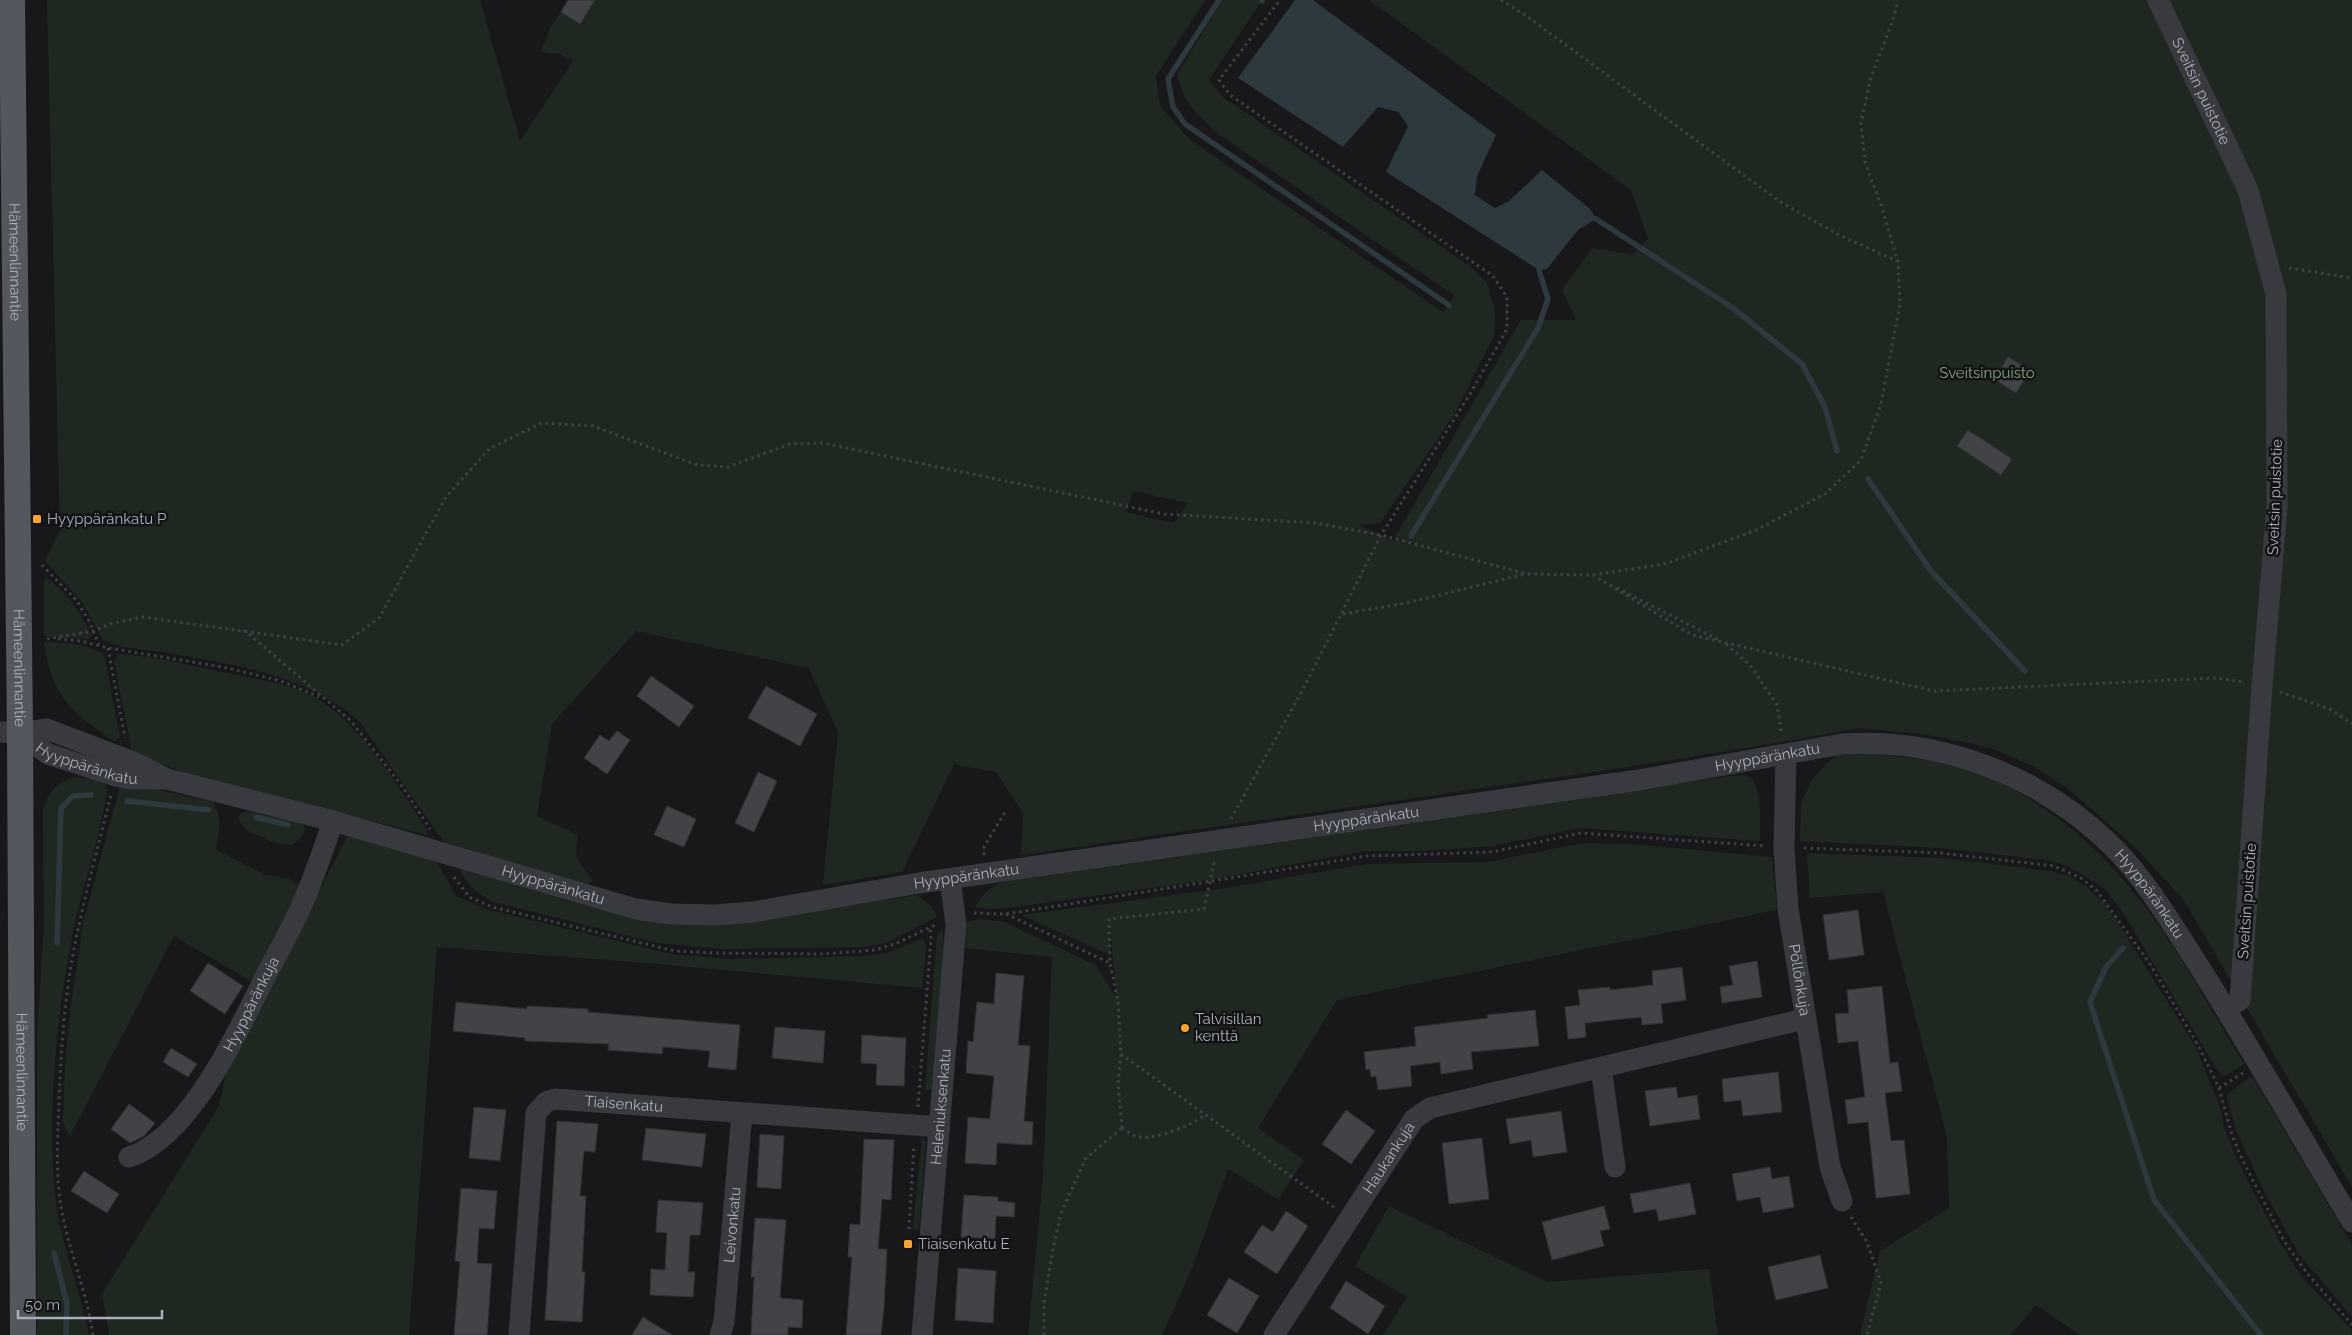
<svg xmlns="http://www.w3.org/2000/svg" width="2352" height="1335" viewBox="0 0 2352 1335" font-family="Raleway,sans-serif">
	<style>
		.green { fill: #1f2820; fill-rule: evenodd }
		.water { fill: #2d393f }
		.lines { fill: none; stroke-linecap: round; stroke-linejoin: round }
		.stream { stroke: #2d393f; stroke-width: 5.5 }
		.building { fill: #424347; stroke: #323236 }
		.path { stroke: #3f4146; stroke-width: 3; stroke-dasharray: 2.5 4; stroke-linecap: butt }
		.minor { stroke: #393a3f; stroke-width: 21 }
		.major { stroke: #54585e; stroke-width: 26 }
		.poi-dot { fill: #faa430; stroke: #131315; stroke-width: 2 }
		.labels { text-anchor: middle; stroke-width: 5; stroke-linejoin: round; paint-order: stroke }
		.street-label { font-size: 15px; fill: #aab0ba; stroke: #131315 }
		.park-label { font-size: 15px; fill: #81a680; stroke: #131315 }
		.poi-label { font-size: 15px; fill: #aab0ba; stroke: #131315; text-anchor: start }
	</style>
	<rect width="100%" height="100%" fill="#18181a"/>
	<g class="green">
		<path d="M47 0H480L520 141 573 61 560 54 541 52 550 28 561 12 580 24 595 0H1205L1156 76 1160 106 1190 140 1443 312 1455 296 1217 133C1196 113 1185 105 1177 75L1222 0H1257L1261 2 1209 80 1223 97 1471 267 1487 283 1495 311 1494 336 1454 415 1380 523 1359 525 1393 541 1521 320H1576L1562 290 1592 248 1633 255 1648 238 1631 190 1369 0H2352V1187L2183 899 2136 848 2067 788 2033 766 1991 748 1930 735 1859 728 1777 743 1621 768 1021 855 1023 813 996 772 954 764 902 872 823 885 838 733 809 668 636 631 552 724 537 816 578 835C573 861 579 861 593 881L585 886 443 841 359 721C303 673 234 665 163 652 143 649 121 649 103 640L82 602 45 561 60 531ZM1133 491 1187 503H1188L1174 523 1126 512Z"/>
		<path d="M47 578C68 594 81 613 92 636L88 639 44 636V580Z"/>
		<path d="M44 642C65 643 86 643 104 654L120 737 115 742C72 712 51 697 44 642Z"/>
		<path d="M123 654C158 657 193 666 227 673 260 680 296 684 324 703 366 732 399 788 427 830V835L187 774 132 752 114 661 118 655Z"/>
		<path d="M1860 753C1897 756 1933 759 1968 770 1992 777 2015 790 2036 803 2138 869 2183 964 2244 1064L2224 1076 2217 1070 2124 914 2104 888 2085 876 2067 866 2047 860 1941 848 1800 841 1801 803 1811 781 1827 763 1838 755Z"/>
		<path d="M1731 776C1736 776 1743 775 1748 776 1763 782 1760 827 1760 841L1580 828 1492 846 1423 851H1364L1209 880 1014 907 990 909 975 907C986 889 992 886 1011 879Z"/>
		<path d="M73 777 105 781 107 789C100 843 79 894 70 947 56 1024 47 1118 55 1196 60 1243 80 1288 89 1335H37V1034L44 927 43 811C48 794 55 783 73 777Z"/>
		<path d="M121 782 213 802C222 820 221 830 215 849L263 874 289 879 299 885V901L256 984 174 936 70 1136 63 1123 65 1067 70 1012 83 923Z"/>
		<path d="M246 811 302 823 305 829 301 838 292 845 278 844 246 830 239 820 240 814Z"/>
		<path d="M348 836 436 860 456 896 489 910 671 954 729 959 863 956 887 953 918 940 924 939 926 948 922 988 647 963 437 947 409 1335H109L102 1294 219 1106 226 1074 267 990Z"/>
		<path d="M1584 843 1633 844 1772 857 1777 910 1337 1000 1258 1128 1304 1160 1278 1199 1228 1169 1191 1271 1162 1335H1028L1043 1179 1052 957 965 948 967 922 980 919 1004 922 1096 965 1117 1000 1110 928V955L1021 915 1226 888 1369 864 1489 862Z"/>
		<path d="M1807 853 1941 858 2050 871 2069 876 2086 886 2104 903 2120 926 2195 1046 2220 1107 2224 1127 2236 1157 2280 1243 2302 1277 2351 1329 2352 1335H2080L2036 1305 2010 1335H1860L1880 1251 1949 1208 1947 1137 1883 892 1810 898Z"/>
		<path d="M459 867 569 901 636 918 694 925H725L917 895 931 906 937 917 886 943 861 947 724 949 657 943 494 902C477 893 466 885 459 867Z"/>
		<path d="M942 928 944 947 932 1090H925L937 935Z"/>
		<path d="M2252 1076 2352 1245V1317L2299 1254 2263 1189 2237 1133 2226 1095Z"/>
		<path d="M922 1137 926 1143 919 1230 913 1229Z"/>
		<path d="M1389 1206 1547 1282 1709 1269 1718 1335H1383L1407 1297 1355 1266Z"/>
	</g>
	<path class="water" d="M1295 0H1313L1496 135 1477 176 1475 195 1495 208 1509 201 1542 170 1590 209 1596 219 1578 230 1547 269 1539 270 1386 172 1408 126 1398 112 1378 107 1343 147 1238 78Z"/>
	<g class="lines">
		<g class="stream">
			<path d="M1219 0 1168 79 1173 107 1185 124 1449 305"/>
			<path d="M1262 0V1"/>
			<path d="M1596 219 1733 308 1802 364 1825 407 1837 451"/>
			<path d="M1868 479 1931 571 2025 671"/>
			<path d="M1411 536 1538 328 1548 299 1539 270"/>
			<path d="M127 801 209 810"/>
			<path d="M256 817 288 825"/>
			<path d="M57 943 61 808 73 796 91 795"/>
			<path d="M2123 948 2106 967 2090 1002 2154 1200 2261 1335"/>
			<path d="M54 1253 67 1304 66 1335"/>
		</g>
	</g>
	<g class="building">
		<path d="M568 0H595L580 24 561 12Z"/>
		<path d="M2008 357 2030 370 2016 393 1994 379Z"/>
		<path d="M1968 430 2012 459 2001 475 1957 446Z"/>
		<path d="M651 676 694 706 679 727 637 696Z"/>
		<path d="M766 686 817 714 800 746 748 718Z"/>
		<path d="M617 731 630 740 607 774 584 758 600 735 609 741Z"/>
		<path d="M758 772 777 781 754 832 735 823Z"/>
		<path d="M667 806 696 819 684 847 654 835Z"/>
		<path d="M1858 910 1864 955 1829 960 1823 915Z"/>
		<path d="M1757 961 1762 997 1722 1003 1720 987 1733 985 1729 966Z"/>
		<path d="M208 963 243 986 225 1014 190 991Z"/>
		<path d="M1682 967 1686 1000 1661 1004 1663 1023 1642 1025 1641 1017 1585 1023 1586 1037 1568 1039 1565 1007 1580 1005 1578 990 1610 987V990L1653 985 1652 971Z"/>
		<path d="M996 973 1024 976 1018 1045 1030 1046 1024 1121 1033 1122 1032 1145 997 1143 996 1165 965 1163 968 1117 990 1119 994 1076 966 1073 968 1041 973 1042 977 1002 994 1004Z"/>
		<path d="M1882 986 1890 1063 1898 1062 1902 1091 1885 1093 1891 1141 1904 1140 1910 1194 1876 1198 1868 1122 1848 1124 1845 1100 1865 1097 1858 1041 1838 1043 1835 1014 1849 1013 1847 990Z"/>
		<path d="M456 1002 527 1009V1006L588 1009V1012L740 1025 736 1070 708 1067 710 1051 663 1047 662 1054 608 1050 609 1044 525 1041V1038L453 1031Z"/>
		<path d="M1535 1010 1539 1046 1471 1052 1473 1069 1441 1074 1440 1062 1410 1066 1412 1086 1378 1090 1376 1076 1371 1077 1370 1069 1366 1070 1364 1052 1416 1046 1414 1027 1488 1018 1487 1015Z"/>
		<path d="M775 1027 825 1031 823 1063 772 1058Z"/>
		<path d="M862 1035 906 1038 904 1086 876 1085 877 1064 861 1063Z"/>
		<path d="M171 1048 197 1064 188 1077 163 1062Z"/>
		<path d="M1778 1072 1782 1112 1743 1116 1741 1100 1724 1102 1722 1079Z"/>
		<path d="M1676 1087 1678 1098 1697 1095 1700 1119 1650 1126 1645 1091Z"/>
		<path d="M129 1104 155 1123 144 1136 130 1143 111 1129Z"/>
		<path d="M474 1107 506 1110 500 1161 469 1158Z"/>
		<path d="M1346 1110 1375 1131 1351 1164 1322 1144Z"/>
		<path d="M1561 1111 1567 1152 1533 1157 1531 1140 1510 1144 1506 1119Z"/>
		<path d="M557 1121 598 1124 595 1152 584 1151 580 1196H586L582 1272H585L582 1322 545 1320Z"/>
		<path d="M646 1128 706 1134 702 1167 642 1160Z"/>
		<path d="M760 1134 784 1136 781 1189 757 1187Z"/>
		<path d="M1482 1138 1489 1199 1449 1204 1442 1143Z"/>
		<path d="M864 1139 894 1140 891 1200 882 1199 878 1249H887L884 1308 881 1335H846L852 1257H848L850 1224 860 1225Z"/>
		<path d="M1770 1167 1772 1179 1789 1176 1794 1207 1763 1213 1760 1197 1737 1201 1732 1174Z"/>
		<path d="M84 1171 119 1194 107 1213 71 1191Z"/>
		<path d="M1690 1183 1696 1214 1659 1221 1656 1209 1634 1213 1630 1194Z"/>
		<path d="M461 1188 497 1191 494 1229 479 1228 477 1263 492 1264 487 1335H454L460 1262 455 1261Z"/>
		<path d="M964 1195 998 1197V1201L1015 1203 1014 1217 996 1216 995 1239 961 1237Z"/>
		<path d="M658 1200 703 1203 700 1235H690L688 1272H695L693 1297 650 1295 651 1269 665 1270 667 1233 656 1232Z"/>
		<path d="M1604 1206 1610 1229 1600 1231 1604 1246 1552 1260 1542 1222Z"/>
		<path d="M1286 1211 1308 1226 1277 1274 1244 1252 1262 1225 1273 1232Z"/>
		<path d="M755 1218 786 1220 780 1298 803 1300 802 1328 788 1327V1335H751L754 1277H751Z"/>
		<path d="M1820 1255 1828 1288 1776 1300 1768 1267Z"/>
		<path d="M958 1268 996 1271 993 1323 955 1320Z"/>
		<path d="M1229 1278 1259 1296 1237 1333 1207 1315Z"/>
		<path d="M1346 1281 1385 1306 1368 1334 1330 1308Z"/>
		<path d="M643 1317 672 1335H632Z"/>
	</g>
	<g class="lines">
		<g class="path">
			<path d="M1501 0 1525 15 1779 201 1839 235 1897 261"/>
			<path d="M2289 268 2352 278"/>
			<path d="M42 565 77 601 90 623 99 645"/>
			<path d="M1593 575 1692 635 1934 691 2216 678 2243 682"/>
			<path d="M1617 588 1721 641"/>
			<path d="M1343 614 1411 602 1525 574"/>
			<path d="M244 630 351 721 402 786 430 829"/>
			<path d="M47 639 93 631 110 624 143 617 342 645 379 618 446 497 490 448 542 423 593 426 697 465 728 467 790 444 823 443 1164 514 1315 523 1381 535 1527 574 1592 575 1665 564 1756 530 1825 494 1861 460 1881 404 1900 304 1898 262 1881 205 1865 162 1861 123 1871 77 1893 20 1898 0"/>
			<path d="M58 639 81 641 108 648 223 667 281 681 319 697"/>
			<path d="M1726 644 1750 665 1777 705 1782 735"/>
			<path d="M108 648 125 738"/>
			<path d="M2280 692 2332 710 2352 724"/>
			<path d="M1231 819 1302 691 1381 535 1470 394 1507 329V297L1493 276 1230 95 1219 80 1280 0"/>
			<path d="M1804 848 1941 853 2054 866 2081 878 2097 891 2150 964 2198 1045 2219 1088 2232 1135 2241 1157 2284 1241 2307 1273 2352 1325"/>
			<path d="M984 855V847L1005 812"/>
			<path d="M454 877 469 897 492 907 675 951 715 953 823 954 875 950 895 944 937 924"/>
			<path d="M974 913 1005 914 1063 905 1367 856 1492 852 1581 833 1765 846"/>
			<path d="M1006 914 1110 963"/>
			<path d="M1121 1054 1335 1208"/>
			<path d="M2219 1088 2243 1073"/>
			<path d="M918 1107 931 939 930 928"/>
			<path d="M1122 1128 1118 1083 1121 1054 1118 1002 1110 963 1109 919 1204 909 1215 859"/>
			<path d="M1122 1128C1126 1130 1131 1135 1135 1136 1154 1142 1190 1125 1206 1115"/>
			<path d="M1851 1217 1867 1242 1881 1283 1867 1335"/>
			<path d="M909 1229 914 1145"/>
			<path d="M93 1335C86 1286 64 1241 59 1192 56 1162 58 1131 59 1101 61 1047 65 992 76 939 86 891 99 843 111 795"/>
			<path d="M1044 1335V1303L1053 1249 1061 1213 1086 1158 1122 1128"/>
		</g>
		<g class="minor">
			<path id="s1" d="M2158 0 2248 190 2276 294 2277 507 2262 686 2240 1000 2226 1009"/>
			<path id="s2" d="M0 732 20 733 47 729 136 763 167 779 333 821 636 909 671 914 715 915 753 912 919 883 1639 780 1842 744C1943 738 2041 776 2113 847 2147 881 2171 923 2197 963 2251 1048 2300 1136 2352 1222"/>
			<path id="s3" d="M20 733 48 754 116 776 130 779H162"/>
			<path id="s4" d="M1786 755 1784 848 1788 909 1830 1167 1842 1201"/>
			<path d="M1601 1068 1615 1167"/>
			<path id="s5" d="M129 1157C188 1138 235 1038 261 985 275 957 292 929 304 900 315 874 324 848 333 821"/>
			<path id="s6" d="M519 1335 536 1113 546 1102 555 1099 940 1127"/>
			<path id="s7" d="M720 1335 724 1322 742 1113"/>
			<path id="s8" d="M922 1335 956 924 950 879"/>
			<path id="s9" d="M1274 1335 1414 1119 1430 1108 1804 1019"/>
		</g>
		<path class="major" id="s10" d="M12 0 20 733 23 1335"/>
	</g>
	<g class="poi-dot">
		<rect x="32" y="514" width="10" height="10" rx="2.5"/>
		<circle cx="1185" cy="1028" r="5"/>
		<rect x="903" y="1239" width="10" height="10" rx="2.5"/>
	</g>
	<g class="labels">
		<g class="street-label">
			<text dy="5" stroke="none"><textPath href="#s1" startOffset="101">Sveitsin puistotie</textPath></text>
			<text dy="5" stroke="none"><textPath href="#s10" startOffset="262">Hämeenlinnantie</textPath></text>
			<text transform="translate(2275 497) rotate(-88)" y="5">Sveitsin puistotie</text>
			<text dy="5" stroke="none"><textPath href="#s10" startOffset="668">Hämeenlinnantie</textPath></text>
			<text dy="5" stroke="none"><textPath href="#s2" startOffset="1808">Hyyppäränkatu</textPath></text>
			<text dy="5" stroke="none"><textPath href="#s3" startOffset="75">Hyyppäränkatu</textPath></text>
			<text dy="5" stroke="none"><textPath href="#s2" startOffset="1402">Hyyppäränkatu</textPath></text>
			<text dy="5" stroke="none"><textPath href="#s2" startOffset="998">Hyyppäränkatu</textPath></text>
			<text dy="5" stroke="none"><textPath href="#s2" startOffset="578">Hyyppäränkatu</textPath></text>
			<text dy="5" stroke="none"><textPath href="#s2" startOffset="2242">Hyyppäränkatu</textPath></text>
			<text transform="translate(2247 901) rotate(-86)" y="5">Sveitsin puistotie</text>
			<text dy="5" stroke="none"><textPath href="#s4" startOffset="226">Pöllönkuja</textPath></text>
			<text dy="5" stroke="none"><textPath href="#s5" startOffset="200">Hyyppäränkuja</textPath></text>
			<text dy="5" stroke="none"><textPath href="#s10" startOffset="1072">Hämeenlinnantie</textPath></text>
			<text dy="5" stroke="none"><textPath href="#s6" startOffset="316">Tiaisenkatu</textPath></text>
			<text dy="5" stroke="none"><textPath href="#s8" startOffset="229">Heleniuksenkatu</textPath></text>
			<text dy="5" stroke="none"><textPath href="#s9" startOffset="211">Haukankuja</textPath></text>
			<text dy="5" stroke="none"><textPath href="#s7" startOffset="111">Leivonkatu</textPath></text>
		</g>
		<g class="park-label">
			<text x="1987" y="378">Sveitsinpuisto</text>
		</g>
		<g class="poi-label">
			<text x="47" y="524">Hyyppäränkatu P</text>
			<text x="1195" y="1024">Talvisillan<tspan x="1195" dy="17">kenttä</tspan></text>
			<text x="918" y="1249">Tiaisenkatu E</text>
		</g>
	</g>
	<path d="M18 1310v8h144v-8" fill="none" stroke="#aab0ba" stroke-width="2.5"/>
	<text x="25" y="1310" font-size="15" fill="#aab0ba" stroke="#131315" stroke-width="4" paint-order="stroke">50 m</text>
</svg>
